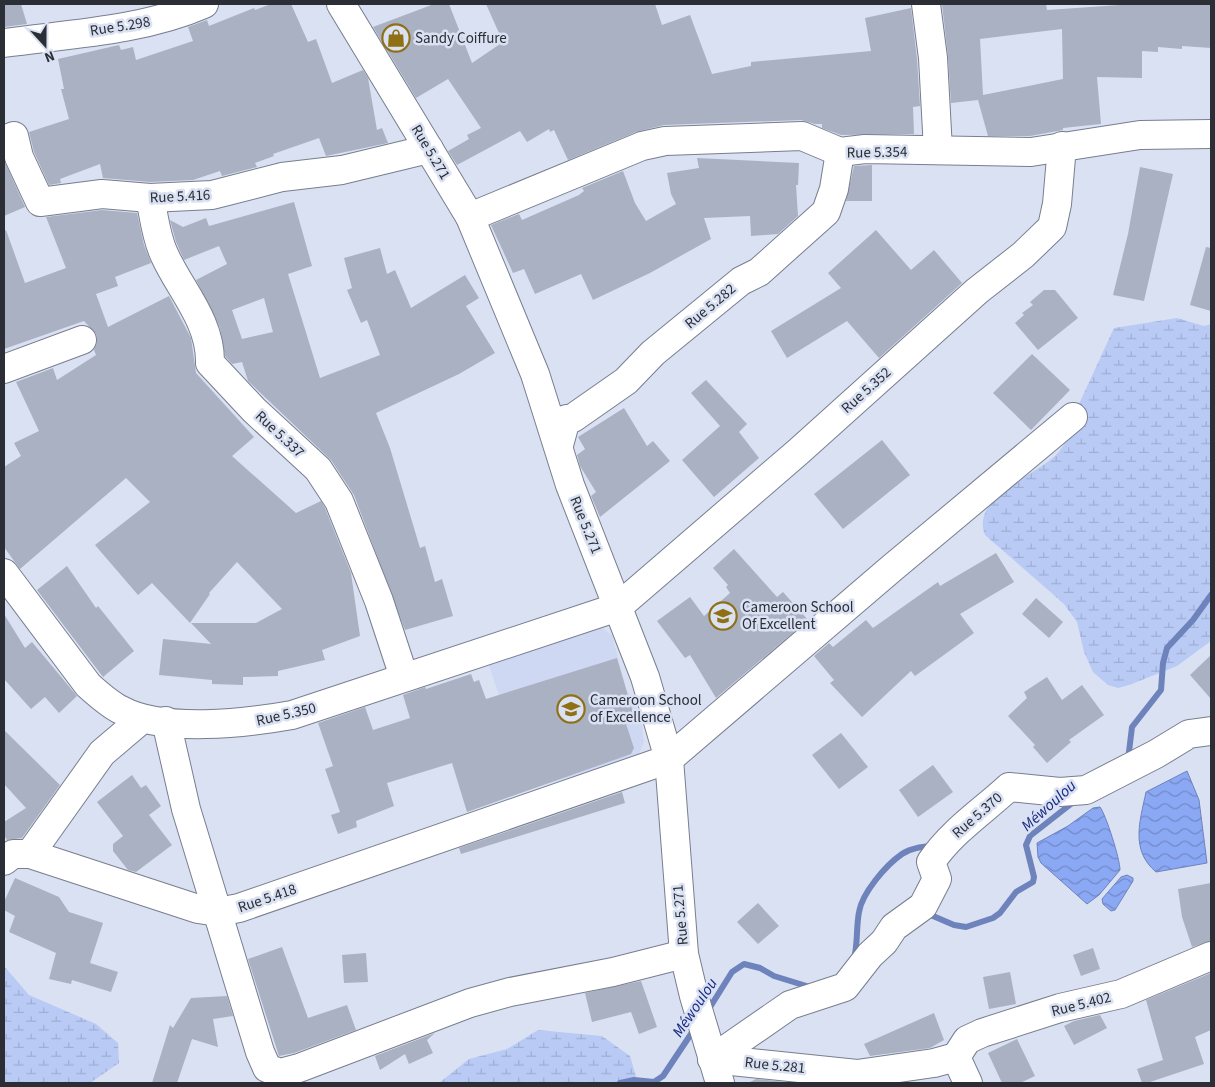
<svg xmlns="http://www.w3.org/2000/svg" width="1215" height="1087" viewBox="0 0 1215 1087" font-family="'Source Sans 3',sans-serif">
	<style>
		.built { fill: #ced8f2 }
		.wetland { fill: url(#wetland-marsh) }
		.water { fill: url(#water-waves); stroke: #6e83bb }
		.lines { fill: none; stroke-linecap: round; stroke-linejoin: round }
		.stream { stroke: #6e83bb; stroke-width: 6 }
		.building { fill: #aab1c3; fill-rule: evenodd }
		.minor-casing { stroke: #787e8f; stroke-width: 30 }
		.minor { stroke: #fff; stroke-width: 28 }
		.labels { text-anchor: middle; stroke-width: 5; stroke-linejoin: round; paint-order: stroke }
		.street-label { font-size: 15px; fill: #2b2e35; stroke: #d9e1f3 }
		.poi-label { font-size: 15px; fill: #2b2e35; stroke: #d9e1f3; text-anchor: start }
		.water-label { font-size: 16px; font-style: italic; fill: #182980; stroke: #d9e1f3 }
	</style>
	<defs>
		<pattern id="wetland-marsh" width="20" height="14" patternUnits="userSpaceOnUse" patternTransform="scale(1.25)"><rect width="20" height="14" fill="#b9caf5"/><path d="M1 5h8M5 5V1M11 12h8M15 12V8" fill="none" stroke="#9faed3"/></pattern>
		<pattern id="water-waves" width="16" height="10" patternUnits="userSpaceOnUse" patternTransform="scale(1.25)"><rect width="16" height="10" fill="#8ba8f5"/><path d="M0 5q4-4 8 0t8 0" fill="none" stroke="#7289c7"/></pattern>
	</defs>
	<rect width="100%" height="100%" fill="#d9e1f3"/>
	<path class="built" d="M594 622 612 635 626 689 640 714 644 742 637 758 465 807 499 695 485 654Z"/>
	<g class="wetland">
		<path d="M1177 318 1204 326 1211 324V641L1177 666 1129 685 1118 688 1108 685 1093 672 1084 652 1077 622 1064 604 985 535C970 497 1035 476 1056 455 1065 446 1073 430 1073 417L1114 328Z"/>
		<path d="M4 966 29 995 96 1024 118 1043 119 1063 90 1083H4Z"/>
		<path d="M538 1030 602 1036 630 1056 638 1083H439L469 1059 507 1049Z"/>
	</g>
	<g class="water">
		<path d="M1187 771 1199 800 1207 863 1156 872C1130 850 1140 821 1146 792Z"/>
		<path d="M1100 807C1106 815 1120 859 1120 870L1099 895 1087 904 1041 863 1038 857 1037 843 1068 826 1093 808Z"/>
		<path d="M1127 875 1133 878V881L1115 910 1111 911 1103 904 1102 899 1121 877Z"/>
	</g>
	<g class="lines">
		<g class="stream">
			<path d="M1128 760 1132 727 1161 690 1163 663 1167 648 1193 620 1211 595"/>
			<path d="M926 913 954 925 966 927 993 918 1000 913 1016 892 1033 882 1034 877 1026 845 1030 836 1076 800"/>
			<path d="M854 959C858 943 856 928 859 912 862 893 886 865 902 854 911 848 922 847 932 846"/>
			<path d="M707 1012 732 972 744 964 760 968 774 976 813 988"/>
			<path d="M620 1083 634 1080 654 1082 663 1076 695 1028"/>
		</g>
	</g>
	<g class="building">
		<path d="M4 4H21L27 24 4 27Z"/>
		<path d="M271 4H291L308 42 316 39 332 83 363 70 368 78 377 130 382 128 388 143 326 156 319 138 273 154 274 156 255 163 257 167 222 176 220 171 193 180 150 182 103 178 100 164 60 179 61 183 49 185 34 152 29 132 69 119 61 89H64L58 59 119 45 121 50 133 47 136 60 193 41 188 27 207 20 209 26 254 8 255 10Z"/>
		<path d="M434 4H449L472 63 503 42 486 4H655L662 25 690 15 712 74 751 66V62L871 51 865 18 911 8 917 59 920 106 913 107 914 134 841 135 822 128V124H815L801 120 664 125 636 132 568 160 554 130 550 132 549 129 527 142 520 131 457 165 448 151 469 139 467 135 481 128 448 79 416 98 373 27Z"/>
		<path d="M942 4H1046L1047 10 1134 4H1211V48L1182 46V49L1158 47V52L1142 51V78L1097 77 1101 124 1063 128V130L1030 136H988L978 100 951 103 948 56ZM1062 29 1063 79 983 95 980 39Z"/>
		<path d="M697 158 799 163 798 185H796L798 216 778 234 751 236 750 216 704 218 711 239 650 273 593 300 581 274 535 294 524 269 513 273 491 225 519 214 522 220 579 195 584 191 582 188 623 171 635 203 646 221 676 204 671 194 667 173 699 168Z"/>
		<path d="M4 160 25 207 4 216Z"/>
		<path d="M872 165V201H846L854 166Z"/>
		<path d="M1140 167 1173 174 1144 301 1113 295 1128 234Z"/>
		<path d="M294 202 312 266 288 274 320 378 380 355 367 320 361 323 347 290 352 288 344 258 380 248 387 274 395 270 411 308 465 275 479 298 466 306 495 353 459 374 376 413 390 448 420 548 425 546 435 582 442 579 453 616 405 630 354 495 331 460 248 381 242 362 232 364 225 356 220 328 196 280 227 264 219 246 184 260 176 242 170 220 183 227 206 218 209 226ZM264 298 273 332 242 339 232 310Z"/>
		<path d="M102 210 137 213 144 245 151 263 115 277 118 286 96 294 108 327 169 296 191 338 196 373 254 437 232 456 296 513 321 501 325 508 351 573 360 636 322 650 325 660 278 671V676L243 677V685L212 684V680L159 675 163 639 211 644 191 623H256L282 609 237 562 209 593 210 594 190 623 152 583 138 595 95 545 150 502 126 478 20 569 4 547V467L21 456 14 443 39 431 16 382 53 368 57 380 96 355 94 350 97 342 96 334 84 321 4 349V231L6 230 25 283 66 268 46 217Z"/>
		<path d="M876 230 911 270 934 250 962 283 879 358 847 321 787 358 771 331 841 288 828 273Z"/>
		<path d="M1206 247 1211 248V311L1190 305Z"/>
		<path d="M1044 290H1055L1078 318 1038 350 1015 323 1024 315 1022 313 1033 305 1030 302Z"/>
		<path d="M1032 354 1070 390 1031 430 993 393Z"/>
		<path d="M706 380 747 424 739 432 759 458 714 497 682 460 720 426 691 393Z"/>
		<path d="M624 408 647 446 653 441 670 461 600 517 591 496 596 492 580 466 577 455 585 449 578 437Z"/>
		<path d="M882 440 910 475 843 529 814 494Z"/>
		<path d="M734 549 777 597 783 592 808 620 716 698 690 655 685 658 657 621 690 597 704 616 730 593 726 587 728 585 713 568Z"/>
		<path d="M996 553 1014 582 960 614 974 633 915 676 911 671 862 717 830 683 834 680 814 656 829 643 833 647 866 620 873 628 938 582 940 586Z"/>
		<path d="M67 566 96 608 98 606 134 651 103 677 37 590Z"/>
		<path d="M1036 598 1063 622 1049 638 1022 614Z"/>
		<path d="M4 614 25 648 32 642 77 696 59 713 45 697 31 709 4 679Z"/>
		<path d="M1211 655V699L1190 675Z"/>
		<path d="M617 658 634 716 624 718 634 748 631 754 467 812 452 763 387 783 394 806 356 821 357 827 338 834 331 815 340 812 325 769 333 766 318 723 365 707 373 730 410 718 403 695 425 687 426 689 471 674 474 682 479 680 486 699Z"/>
		<path d="M1047 677 1062 700 1082 685 1104 715 1069 740 1071 742 1047 763 1033 747 1035 745 1008 716 1027 698 1024 692Z"/>
		<path d="M4 730 60 785 22 838 7 840 4 835V822L26 808 4 784Z"/>
		<path d="M841 733 868 767 839 789 812 755Z"/>
		<path d="M933 765 953 792 918 817 899 790Z"/>
		<path d="M132 775 141 788 146 785 161 806 149 815 172 845 136 872 128 870 113 851V844L123 836 97 802Z"/>
		<path d="M622 792 625 803 461 854 459 848Z"/>
		<path d="M15 878 59 897 69 912 103 923 90 963 118 972 111 992 72 980 71 984 49 979 56 953 9 932 15 916 4 910V902Z"/>
		<path d="M1211 883V941L1192 947 1182 917 1178 889Z"/>
		<path d="M758 903 779 926 758 944 737 922Z"/>
		<path d="M282 947 308 1018 347 1005 356 1030 294 1053 279 1056 248 959Z"/>
		<path d="M1093 948 1100 969 1081 976 1073 955Z"/>
		<path d="M366 953 368 982 344 983 342 955Z"/>
		<path d="M1010 972 1016 1004 989 1009 983 977Z"/>
		<path d="M1211 973V1030L1195 1037 1204 1064 1147 1083H1142L1137 1069 1163 1060 1146 1000Z"/>
		<path d="M641 981 657 1027 639 1034 631 1012 592 1022 585 993Z"/>
		<path d="M227 996 233 1016 213 1019 218 1047 192 1039 177 1083H152L170 1025 173 1028 191 998Z"/>
		<path d="M934 1013 944 1040 930 1048 870 1056 864 1044Z"/>
		<path d="M1100 1015 1107 1028 1074 1045 1064 1026 1074 1021Z"/>
		<path d="M435 1033 427 1040 433 1053 409 1064 405 1054 380 1070 375 1056Z"/>
		<path d="M1017 1039 1035 1076 1020 1083H1002L988 1053Z"/>
		<path d="M756 1079 795 1083H748Z"/>
	</g>
	<g class="lines">
		<g class="minor-casing">
			<g id="minor">
				<path d="M341 4 470 217 535 374 570 485 645 677 669 759 684 954 694 996 720 1083"/>
				<path d="M926 4 933 58 938 150"/>
				<path d="M4 43C70 34 142 31 204 4"/>
				<path d="M4 140 14 136 19 157 40 202 102 194 150 198 212 195 282 177 342 170 429 149"/>
				<path d="M150 198C154 216 156 237 164 254 180 290 211 321 210 363L254 410 318 469 339 501 379 601 404 677"/>
				<path d="M470 217 642 146 665 141 802 136 840 152 865 149 1031 152 1140 135 1211 134"/>
				<path d="M4 369 82 340"/>
				<path d="M559 445 566 419 573 418 626 381 653 353 741 281 759 272 826 212 834 189 840 152"/>
				<path d="M4 573 88 685C98 694 109 704 121 710 163 733 247 723 292 715L618 607 798 452 977 291 1023 255 1052 227 1057 204 1062 146"/>
				<path d="M142 719 102 753 30 854 198 909 218 912 239 908 669 759 892 568 1073 417"/>
				<path d="M166 721 186 809 260 1052 267 1068 280 1073 299 1068 470 1003 510 992 613 972 684 954"/>
				<path d="M4 861 13 854H30"/>
				<path d="M956 1057 967 1040 982 1033 1060 1008 1121 994 1211 956"/>
				<path d="M712 1059 790 1005 845 987 870 955 884 942 894 927 923 906 937 879 931 862C952 831 982 812 1009 787L1060 792 1086 790 1156 754 1189 734 1211 731"/>
				<path d="M712 1059 857 1074 934 1063 956 1057 968 1083"/>
			</g>
		</g>
		<use href="#minor" class="minor"/>
	</g>
	<defs>
		<g id="shop-ring" transform="scale(1.4375)"><circle r="9.5" fill="#d9e1f3" stroke="#8f7015" stroke-width="1.5"/><path d="M-5-2.5h2.3a2.7 3.5 0 0 1 5.4 0H5L5.5 6h-11ZM-1.5-2.5h3a1.5 2.3 0 0 0-3 0Z" fill="#8f7015"/></g>
		<g id="school-ring" transform="scale(1.4375)"><circle r="9.5" fill="#d9e1f3" stroke="#8f7015" stroke-width="1.5"/><path d="M0-5L7-2L0 1L-7-2ZM-4 1L0 2.5L4 1V4Q0 6-4 4Z" fill="#8f7015"/></g>
	</defs>
	<g fill-rule="evenodd">
		<use href="#shop-ring" x="396" y="38"/>
		<use href="#school-ring" x="723" y="616"/>
		<use href="#school-ring" x="571" y="709"/>
	</g>
	<g class="labels">
		<g class="street-label">
			<text transform="translate(120 26) rotate(-9)" y="5">Rue 5.298</text>
			<text transform="translate(431 152) rotate(59)" y="5">Rue 5.271</text>
			<text transform="translate(877 152) rotate(-1)" y="5">Rue 5.354</text>
			<text transform="translate(180 196) rotate(-3)" y="5">Rue 5.416</text>
			<text transform="translate(710 306) rotate(-40)" y="5">Rue 5.282</text>
			<text transform="translate(866 390) rotate(-42)" y="5">Rue 5.352</text>
			<text transform="translate(280 434) rotate(43)" y="5">Rue 5.337</text>
			<text transform="translate(586 525) rotate(68)" y="5">Rue 5.271</text>
			<text transform="translate(286 714) rotate(-13)" y="5">Rue 5.350</text>
			<text transform="translate(977 815) rotate(-41)" y="5">Rue 5.370</text>
			<text transform="translate(267 898) rotate(-19)" y="5">Rue 5.418</text>
			<text transform="translate(680 915) rotate(-95)" y="5">Rue 5.271</text>
			<text transform="translate(1081 1004) rotate(-14)" y="5">Rue 5.402</text>
			<text transform="translate(775 1065) rotate(6)" y="5">Rue 5.281</text>
		</g>
		<g class="poi-label">
			<text x="415" y="43">Sandy Coiffure</text>
			<text x="742" y="612">Cameroon School<tspan x="742" dy="17">Of Excellent</tspan></text>
			<text x="590" y="705">Cameroon School<tspan x="590" dy="17">of Excellence</tspan></text>
		</g>
		<g class="water-label">
			<text transform="translate(1048 805) rotate(-42)" y="6">Méwoulou</text>
			<text transform="translate(694 1007) rotate(-56)" y="6">Méwoulou</text>
		</g>
	</g>
	<rect width="1215" height="1087" fill="none" stroke="#2b2e35" stroke-width="10"/>
	<g transform="translate(45 45) rotate(159)" stroke="#d9e1f3" stroke-width="4" paint-order="stroke">
	<path d="M0-4L9 19L0 12L-9 19Z" fill="#2b2e35"/>
	<text y="-8" font-size="14" font-weight="bold" text-anchor="middle" fill="#2b2e35">N</text>
	</g>
</svg>
